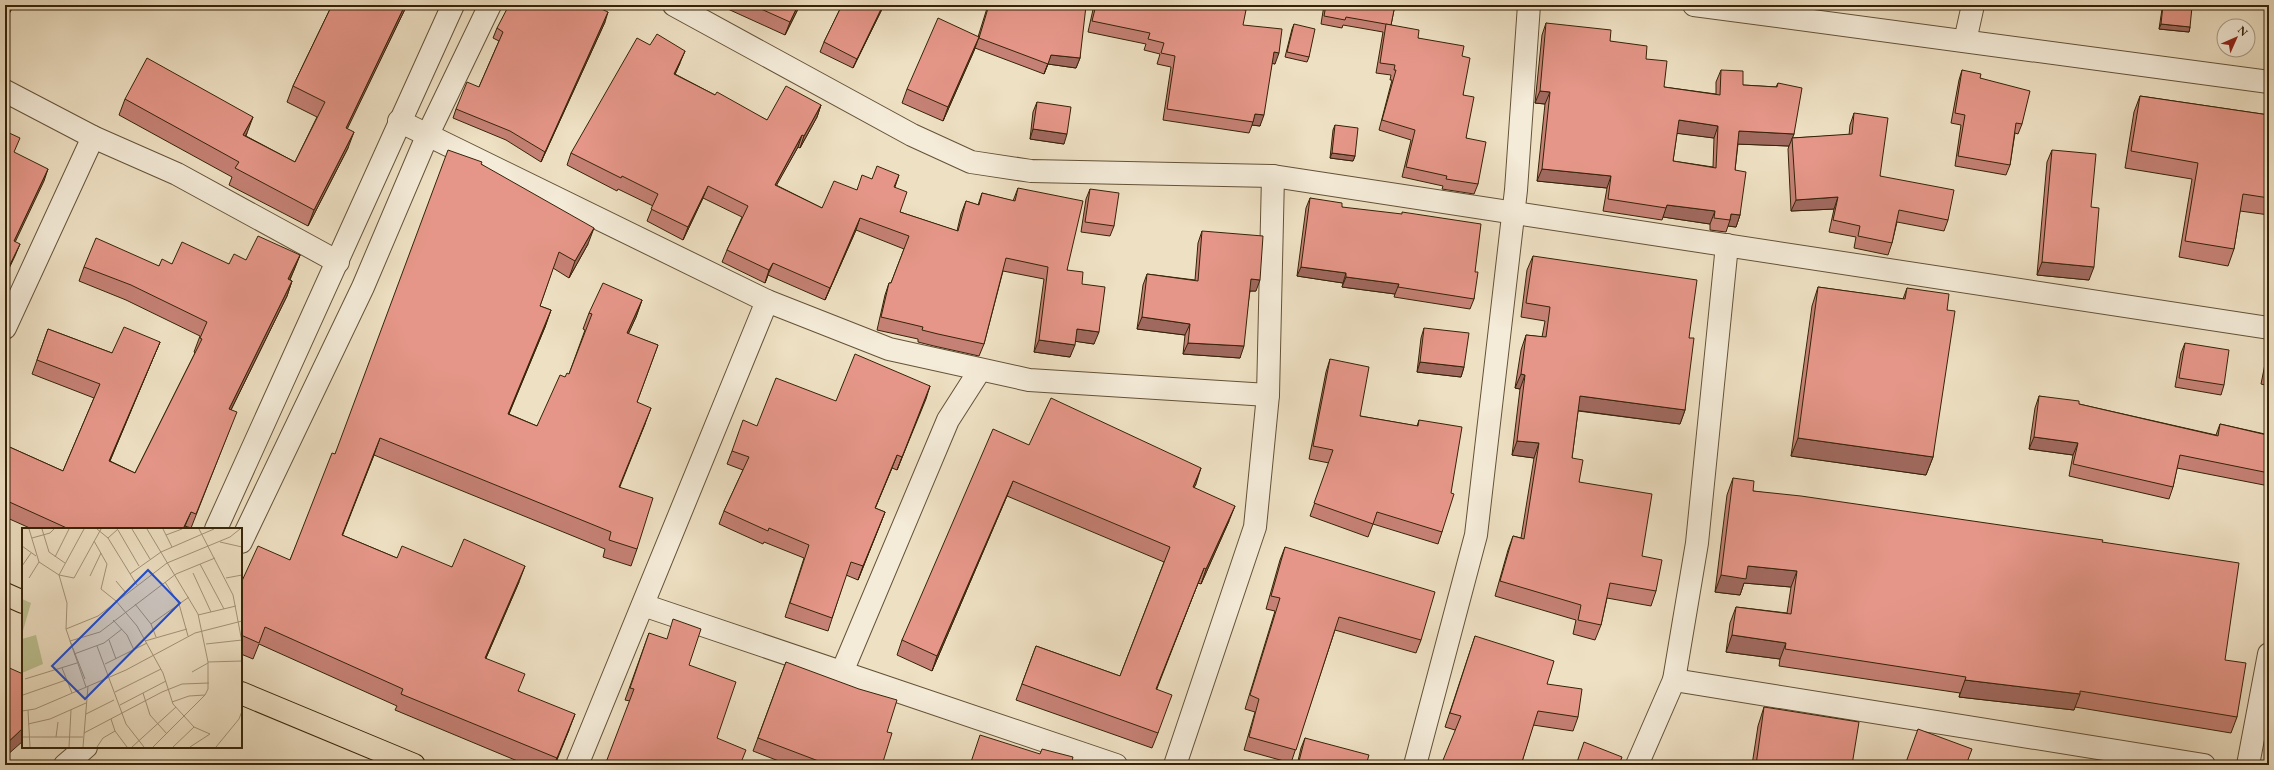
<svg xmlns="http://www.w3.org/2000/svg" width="2274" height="770" viewBox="0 0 2274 770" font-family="'EB Garamond',serif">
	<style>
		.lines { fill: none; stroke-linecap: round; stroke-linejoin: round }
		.minor-casing { stroke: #645237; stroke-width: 24 }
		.highway-casing { stroke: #362308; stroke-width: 24 }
		.minor { stroke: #f4ebd8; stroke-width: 22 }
		.highway { stroke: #eee0c3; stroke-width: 22 }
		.wall { fill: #c58175; stroke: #362308; fill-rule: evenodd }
		.shaded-wall { fill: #a0695f; stroke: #362308 }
		.building { fill: #e59688; stroke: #362308; fill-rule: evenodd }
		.inset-road { fill: none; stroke: #a49478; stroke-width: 1 }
		.view { fill: #1d4ed8; fill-opacity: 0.15; stroke: #1d4ed8; stroke-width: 2 }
		.inset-edge { fill: none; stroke: #362308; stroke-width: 2 }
	</style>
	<rect width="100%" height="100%" fill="#eee0c3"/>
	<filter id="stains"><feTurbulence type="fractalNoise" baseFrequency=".005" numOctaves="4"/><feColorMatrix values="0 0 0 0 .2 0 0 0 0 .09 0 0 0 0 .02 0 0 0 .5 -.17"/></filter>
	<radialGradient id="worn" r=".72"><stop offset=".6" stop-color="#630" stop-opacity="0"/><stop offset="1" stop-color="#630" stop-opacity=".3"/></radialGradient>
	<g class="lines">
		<g class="minor-casing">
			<g id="minor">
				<path d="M674 5 912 135 971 162 1031 171 1273 176 2269 328"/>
				<path d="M1694 5 2269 82"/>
				<path d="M1965 41 1973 5"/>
				<path d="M5 91 93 137 177 174 338 262"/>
				<path d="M399 121 767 301 889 349 1029 380 1268 395"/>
				<path d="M5 328 93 137"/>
				<path d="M216 529 453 5"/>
				<path d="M241 542 363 287 428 134 490 5"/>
				<path d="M643 605 1116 765"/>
				<path d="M842 672 948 420 980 370"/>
				<path d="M1674 680 2204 765"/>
				<path d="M65 765 86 747"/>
				<path d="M577 765 767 301"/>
				<path d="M1175 765 1255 527 1268 395 1273 176"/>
				<path d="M1415 765 1476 535 1516 190 1529 5"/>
				<path d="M1637 765 1674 680 1697 543 1727 245"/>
				<path d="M2248 765 2269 654"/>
			</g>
		</g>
		<g class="highway-casing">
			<g id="highway">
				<path d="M5 594 23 602"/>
				<path d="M241 693 414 765"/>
			</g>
		</g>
		<use href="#minor" class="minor"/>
		<use href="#highway" class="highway"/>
	</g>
	<g class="wall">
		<path d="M332 5H407L347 128 348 148 308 226 229 185 232 177 119 115 125 99 247 133 246 136 295 162 317 117 287 102 293 86Z"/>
		<path d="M719 5H800L785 35Z"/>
		<path d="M842 5H884L853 68 820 52 824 42Z"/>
		<path d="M988 5H1082L1080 58 1076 68 1048 64 1044 74 975 48 943 121 902 103 907 89 978 37Z"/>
		<path d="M1094 5H1206L1215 7 1216 5 1243 25 1275 64 1272 63 1260 126 1252 125 1249 133 1163 120 1171 67 1157 64 1160 54 1144 50 1146 44 1088 32Z"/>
		<path d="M1324 5H1395L1391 25 1418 38 1462 56 1463 95 1466 138 1478 184 1474 194 1442 189 1443 186 1402 177 1411 140 1379 130 1392 80H1390L1391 75 1376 73 1383 32 1343 25 1342 28 1321 24Z"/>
		<path d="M2051 5H2065L2064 9Z"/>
		<path d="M2163 5H2175L2190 27 2189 32 2159 29 2162 9Z"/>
		<path d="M605 22 541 162 506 140 453 118 456 109 479 87 499 41 493 38 497 28Z"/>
		<path d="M1546 23 1610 41 1646 59 1664 87 1716 94V82L1721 70 1743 85 1776 87 1778 83 1794 134 1792 138 1849 135 1850 125 1854 113 1880 176 1948 220 1944 231 1897 222 1892 243 1888 255 1854 248 1856 237 1829 232 1834 209 1791 211 1788 149 1789 146 1738 144 1735 170 1740 215 1736 227 1728 226 1726 232 1710 230V224L1663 217 1662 220 1603 211 1607 188 1537 181 1545 104 1535 103 1542 35ZM1677 133 1714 138 1713 167 1673 161Z"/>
		<path d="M1294 24 1309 57 1307 62 1285 57 1292 29Z"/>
		<path d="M680 63 675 74 715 95 767 120 821 105 817 117 800 148 798 147 776 185 822 208 857 190 872 179 899 175 895 187 900 212 957 231 961 214 966 201 978 205 982 193 1013 201 1018 188 1067 270 1082 284 1094 344 1075 341 1070 357 1034 352 1044 279 1003 271 984 344 979 356 934 346 918 342V339L877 330 885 295 889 283H891L904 249 856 230 825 300 768 275 765 283 722 262 727 250 742 217 703 198 683 240 647 221 653 206 618 189 617 191 567 165 571 153Z"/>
		<path d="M1962 70 1980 78 2022 124 2018 134 2015 133 2010 165 2006 175 1955 166 1961 125 1951 123 1959 80Z"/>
		<path d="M2140 96 2269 115V215L2240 211 2234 249 2228 266 2179 257 2192 179 2125 168 2134 112Z"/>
		<path d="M1037 102 1064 144 1030 139 1033 112Z"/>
		<path d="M1335 125 1355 156 1353 161 1330 158 1333 130Z"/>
		<path d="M2052 150 2091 207 2089 280 2037 275 2047 162Z"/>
		<path d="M481 164 588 244 569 278 553 268 540 306 551 310 545 327 509 414 537 426 565 377 569 374 585 330 583 329 589 313 642 300 636 317 628 334 658 345 637 402 645 424 619 487 637 549 631 566 603 557 605 549 374 455 342 535 397 558 452 567 519 582 486 658 519 691 569 730 555 765H527L395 710 397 706 259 644 253 659 241 654V583L290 560 335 454Z"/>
		<path d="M1090 189 1114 226 1110 236 1081 232 1086 199Z"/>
		<path d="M1310 198 1342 207 1475 272 1474 299 1470 309 1394 297 1395 294 1342 287 1343 283 1297 276 1306 208Z"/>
		<path d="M1202 231 1256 291H1250L1240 358 1183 354 1185 335 1137 329 1143 285 1147 274 1195 280 1198 243Z"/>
		<path d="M300 255 290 280 292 281 287 296 231 410V426L191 528 185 526 184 529H32L5 517V445L63 471 94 398 32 374 48 329 112 353 160 342 154 356 110 461 135 473 195 353 194 352 200 336 126 300 79 281 84 267 159 266 172 264H229L246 260Z"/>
		<path d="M1533 256 1689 338 1685 410 1680 424 1578 411 1572 458 1579 482 1642 556 1656 591 1651 606 1607 598 1601 625 1595 640 1573 634 1576 620 1495 596 1508 550 1513 536 1521 538 1534 458 1512 455 1520 389 1515 388 1521 350 1526 335 1542 337 1545 321 1521 317 1527 270Z"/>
		<path d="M1818 287 1903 299 1907 288 1947 310 1933 457 1926 475 1791 456 1812 306Z"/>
		<path d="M1424 328 1464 367 1461 377 1417 372 1421 338Z"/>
		<path d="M2185 343 2224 385 2221 395 2175 387 2181 353Z"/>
		<path d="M2269 350V386L2261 384 2267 354Z"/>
		<path d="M1330 359 1360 416 1417 426 1419 420 1442 532 1438 544 1373 524 1368 537 1310 516 1329 463 1309 459 1326 372Z"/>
		<path d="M930 386 897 470 892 468 875 508 885 512 858 580 846 575 828 631 785 617 804 558 764 542 763 544 719 524 724 511 743 470 727 464 732 451 757 426 836 401Z"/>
		<path d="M2039 396 2079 404 2216 435 2220 424 2265 434 2269 413V486L2177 468 2173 487 2169 499 2069 476 2073 455 2029 449 2035 408Z"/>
		<path d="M1029 445 1196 484 1194 487 1229 521 1201 584 1198 583 1156 689 1158 733 1152 748 1016 700 1036 646 1120 676 1164 562 1007 496 932 671 897 655 902 640Z"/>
		<path d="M1733 478 1753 491 2102 542 2225 660 2237 717 2231 733 2075 707 2074 710 1959 697 1960 693 1779 666 1780 659 1726 652 1730 623 1736 607 1787 613 1791 587 1744 583 1740 595 1715 592 1727 495Z"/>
		<path d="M1285 547 1421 640 1416 653 1335 630 1291 763 1244 750 1255 712 1245 709 1275 611 1266 609 1280 560Z"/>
		<path d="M649 633 689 665 717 738 741 765 630 701 625 700Z"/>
		<path d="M1475 636 1547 684 1578 717 1573 731 1533 725 1521 765 1455 730 1445 727Z"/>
		<path d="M786 662 887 732 882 765H789L753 751Z"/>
		<path d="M1764 707 1852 765H1752L1758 726Z"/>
		<path d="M1305 738 1366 765H1297L1301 748Z"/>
	</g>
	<g class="shaded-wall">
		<path d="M12 5H14L5 21V18Z"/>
		<path d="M405 5H407L340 144 346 128Z"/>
		<path d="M798 5H800L785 35 790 22Z"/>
		<path d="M883 5H884L853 68 857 59Z"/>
		<path d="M608 12 605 22 541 162 545 152Z"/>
		<path d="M2161 24 2190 27 2189 32 2159 29Z"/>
		<path d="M979 37 974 51 943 121 948 107Z"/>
		<path d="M685 51 680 63 670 86 674 74Z"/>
		<path d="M1274 52 1279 53 1275 64 1270 63Z"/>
		<path d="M1051 55 1080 58 1076 68 1048 64 1044 74Z"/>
		<path d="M1540 91 1550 92 1545 104 1535 103Z"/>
		<path d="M821 105 817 117 800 148 804 136Z"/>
		<path d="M1255 114 1264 115 1260 126 1252 125Z"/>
		<path d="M253 117 247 133 237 151 243 135Z"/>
		<path d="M1679 120 1718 126 1714 138 1674 133Z"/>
		<path d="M1033 129 1067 134 1064 144 1030 139Z"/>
		<path d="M1739 131 1794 134 1789 146 1735 144Z"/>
		<path d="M354 132 348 148 308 226 314 210Z"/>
		<path d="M802 135 798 147 770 197 775 185Z"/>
		<path d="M1332 153 1355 156 1353 161 1330 158Z"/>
		<path d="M48 169 44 181 10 253 14 241Z"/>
		<path d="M1542 169 1611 176 1607 188 1537 181Z"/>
		<path d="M708 186 703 198 683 240 688 227Z"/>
		<path d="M1838 197 1834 209 1791 211 1796 200Z"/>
		<path d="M1667 205 1715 211 1710 224 1663 217Z"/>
		<path d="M1731 214 1740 215 1736 227 1728 226 1730 220Z"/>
		<path d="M860 218 856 230 825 300 830 288Z"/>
		<path d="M594 228 588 244 569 278 575 261Z"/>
		<path d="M20 244 15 256 5 277V275Z"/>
		<path d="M300 255 294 270 283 294 288 279Z"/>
		<path d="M2042 262 2094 267 2089 280 2037 275Z"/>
		<path d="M773 263 768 275 765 283 769 270Z"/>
		<path d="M1301 267 1346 273 1343 283 1297 276Z"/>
		<path d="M1346 277 1399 284 1395 294 1342 287Z"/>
		<path d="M1251 279 1260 280 1256 291H1247Z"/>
		<path d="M292 281 287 296 224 424 229 409Z"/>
		<path d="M642 300 636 317 621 350 627 333Z"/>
		<path d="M551 310 545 327 502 430 508 414Z"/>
		<path d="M1142 317 1190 324 1185 335 1137 329Z"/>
		<path d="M1077 329 1099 332 1094 344 1073 341Z"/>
		<path d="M1039 340 1075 345 1070 357 1034 352Z"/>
		<path d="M160 342 154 356 104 475 109 461Z"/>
		<path d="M1188 343 1244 346 1240 358 1183 354Z"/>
		<path d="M1420 362 1464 367 1461 377 1417 372Z"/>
		<path d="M1521 374 1525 375 1520 389 1515 388Z"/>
		<path d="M930 386 926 399 897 470 902 457Z"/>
		<path d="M1580 396 1685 410 1680 424 1574 410Z"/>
		<path d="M651 408 645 424 613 504 619 487Z"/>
		<path d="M2034 437 2078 443 2073 455 2029 449Z"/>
		<path d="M380 438 374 455 336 552 342 535Z"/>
		<path d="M1798 438 1933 457 1926 475 1791 456Z"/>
		<path d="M1517 441 1539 443 1534 458 1512 455Z"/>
		<path d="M897 455 892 468 870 521 875 508Z"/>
		<path d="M1201 468 1196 484 1187 502 1193 487Z"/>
		<path d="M1013 481 1007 496 932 671 937 656Z"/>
		<path d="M1235 506 1229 521 1201 584 1206 569Z"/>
		<path d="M191 512 185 526 184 529H183Z"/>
		<path d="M885 512 880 525 858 580 863 566Z"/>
		<path d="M525 566 519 582 479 674 485 658Z"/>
		<path d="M1748 566 1797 571 1791 587 1744 583 1740 595 1715 592 1721 575Z"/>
		<path d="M1204 568 1198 583 1151 704 1156 689Z"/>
		<path d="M1732 635 1786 643 1780 659 1726 652Z"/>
		<path d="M1965 680 2080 694 2074 710 1959 697Z"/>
		<path d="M575 714 569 730 554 765 557 758Z"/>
		<path d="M23 728V741L5 757V745Z"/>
	</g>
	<g class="building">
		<path d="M5 5H12L5 18Z"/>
		<path d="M332 5H405L346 128 354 132 314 210 235 168 239 162 125 99 147 58 253 117 243 135 295 162 325 102 293 86Z"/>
		<path d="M509 5H593L608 12 545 152 510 131 456 109 467 82 479 87 503 32 497 28Z"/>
		<path d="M752 5H798L790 22Z"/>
		<path d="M842 5H883L857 59 824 42Z"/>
		<path d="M989 5H1082L1086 6 1080 58 1051 55 1048 64 979 38Z"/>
		<path d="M1096 5H1206L1215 7 1216 5H1221L1246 10 1243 25 1282 29 1279 53 1274 52 1264 115 1255 114 1253 122 1167 109 1175 56 1161 53 1164 43 1148 39 1150 33 1092 21Z"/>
		<path d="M1326 5H1395L1391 25 1346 17 1345 20 1324 16Z"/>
		<path d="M2163 5H2175L2192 7 2190 27 2161 24Z"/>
		<path d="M938 18 979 37 948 107 907 89Z"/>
		<path d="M1546 23 1611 30 1610 41 1647 46 1646 59 1667 61 1664 87 1720 95 1721 70 1743 71V85L1777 87 1778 83 1802 88 1794 134 1739 131 1735 170 1746 172 1740 215 1731 214 1730 220 1714 218 1715 211 1667 205 1666 208 1608 199 1611 176 1542 169 1550 92 1540 91ZM1679 120 1718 126 1716 168 1673 161Z"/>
		<path d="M1294 24 1315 29 1309 57 1287 52Z"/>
		<path d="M1386 24 1419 30 1418 38 1464 46 1462 56 1470 58 1463 95 1474 97 1466 138 1486 142 1478 184 1446 179 1447 176 1406 167 1415 130 1382 120 1396 70H1394L1395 65 1380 63Z"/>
		<path d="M657 34 685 51 674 74 715 95 717 92 767 120 786 86 821 105 804 136 802 135 775 185 822 208 834 181 857 190 862 175 872 179 877 166 899 175 894 187 907 192 900 212 958 231 966 201 979 205 982 193 1015 201 1018 188 1083 201 1067 270 1083 272 1082 284 1105 287 1099 332 1077 329 1075 345 1039 340 1048 267 1006 258 984 344 938 334 922 330 923 327 881 317 889 283H891L909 236 860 218 830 288 773 263 769 270 727 250 748 206 708 186 688 227 651 209 658 194 622 176 621 178 571 153 637 38 650 45Z"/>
		<path d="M1962 70 1981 74 1980 78 2030 91 2022 124 2016 123 2010 165 1958 156 1965 115 1955 113Z"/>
		<path d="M2140 96 2269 115V198L2243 194 2234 249 2185 241 2198 163 2131 151Z"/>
		<path d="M1037 102 1071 107 1067 134 1033 129Z"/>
		<path d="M1854 113 1888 118 1880 176 1954 190 1948 220 1899 210 1892 243 1858 236 1860 226 1833 220 1838 197 1796 200 1792 138 1852 134Z"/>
		<path d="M1335 125 1358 128 1355 156 1332 153Z"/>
		<path d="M5 131 20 138 14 152 48 169 14 241 20 244 5 275Z"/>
		<path d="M448 150 482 162 481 164 594 228 575 261 559 252 540 306 551 310 508 414 537 426 560 375 565 377 567 373 569 374 592 314 589 313 603 283 642 300 627 333 658 345 637 402 651 408 619 487 653 498 637 549 609 540 611 532 380 438 342 535 397 558 402 546 452 567 464 539 525 566 485 658 525 674 518 691 575 714 557 758 401 694 403 689 265 627 259 643 241 635V583L258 546 290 560 332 453 335 454Z"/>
		<path d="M2052 150 2096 154 2091 207 2099 208 2094 267 2042 262Z"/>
		<path d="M1090 189 1119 193 1114 226 1085 222Z"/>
		<path d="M1310 198 1342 203V207L1402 214V212L1481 224 1475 272H1478L1474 299 1398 287 1399 284 1346 277V273L1301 267Z"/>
		<path d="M1202 231 1263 236 1260 280 1251 279 1244 346 1188 343 1190 324 1142 317 1147 274 1198 281Z"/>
		<path d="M258 236 300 255 288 279 292 281 229 409 237 412 196 514 191 512 183 529H69L5 500V445L63 471 100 384 37 360 48 329 112 353 124 327 160 342 109 461 135 473 202 339 200 338 207 322 131 285 84 267 96 238 159 266 162 259 172 264 182 242 229 264 234 254 246 260Z"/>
		<path d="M1533 256 1697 280 1689 338H1694L1685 410 1580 396 1572 458 1583 460 1579 482 1652 494 1642 556 1662 560 1656 591 1610 583 1601 625 1578 620 1581 605 1500 581 1513 536 1524 539 1539 443 1517 441 1525 375 1521 374 1526 335 1546 337 1550 307 1526 303Z"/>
		<path d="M1818 287 1905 299 1907 288 1949 294 1947 310 1955 311 1933 457 1798 438Z"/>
		<path d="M1424 328 1469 333 1464 367 1420 362Z"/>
		<path d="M2185 343 2229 350 2224 385 2179 378Z"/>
		<path d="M855 354 930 386 902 457 897 455 875 508 885 512 863 566 851 562 832 618 790 603 809 545 769 528 768 531 724 511 749 457 732 451 743 420 757 426 776 378 836 401Z"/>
		<path d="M2269 356V373L2266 372Z"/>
		<path d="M1330 359 1369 367 1360 416 1418 426 1419 420 1462 427 1451 493 1454 494 1442 532 1377 512 1373 524 1314 503 1333 450 1313 446Z"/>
		<path d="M2039 396 2079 401V404L2218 436 2220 424 2267 435 2269 423V473L2180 455 2173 487 2073 464 2078 443 2034 437Z"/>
		<path d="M1051 398 1201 468 1193 487 1235 506 1206 569 1204 568 1156 689 1172 695 1158 733 1022 684 1036 646 1120 676 1170 547 1013 481 937 656 902 640 993 429 1029 445Z"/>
		<path d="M1733 478 1754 481 1753 491 1801 496 2103 540 2102 542 2239 563 2225 660 2246 663 2237 717 2080 691V694L1965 680 1966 677 1785 649 1786 643 1732 635 1736 607 1791 614 1797 571 1748 566 1746 579 1721 575Z"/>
		<path d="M1285 547 1435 592 1421 640 1339 617 1296 750 1249 737 1259 699 1250 695 1280 598 1271 596Z"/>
		<path d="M673 619 701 629 689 665 736 682 717 738 746 750 740 765H605L634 689 630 688 649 633 667 639Z"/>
		<path d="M1475 636 1554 661 1547 684 1582 689 1578 717 1538 711 1521 765H1522H1441L1461 716 1450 713Z"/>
		<path d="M786 662 859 689 897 700 887 732 892 733 882 765H829L758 738Z"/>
		<path d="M5 666 23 674V728L5 745Z"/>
		<path d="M1764 707 1859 722 1852 765H1756Z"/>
		<path d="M1918 729 1972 749 1966 765H1905Z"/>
		<path d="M980 735 1040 754 1042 749 1073 757 1071 765H970Z"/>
		<path d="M1305 738 1369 755 1366 765H1298Z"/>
		<path d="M1584 742 1622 757 1619 765H1576Z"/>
		<path d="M2103 761 2117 765H2102Z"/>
	</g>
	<g transform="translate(22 528)">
		<rect width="220" height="220" fill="#eee0c3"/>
		<path d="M0 71 9 75 0 106ZM14 107 21 136 0 145V111Z" fill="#bcc191"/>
		<path class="inset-road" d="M7 1 17 34 37 47 45 75 44 101 64 159M20 1 27 24 43 35M62 1 37 47 52 50 79 1M75 1 86 10 115 57M110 1 128 31M125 1 176 86 186 134V161L183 167 131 219M141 1 150 19M177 1 211 67 220 114M96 2 117 38M144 7 160 1M10 10 28 5 32 1M86 10 96 1M72 13 85 36 79 61 94 73 115 98 141 145 151 176 172 199 151 219M198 14 220 19M0 18 14 28M33 29 47 1M178 36 202 81M0 38 9 25M171 45 189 84M108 46 139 24 192 1M68 48 79 25M7 50 17 34M204 50 220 47M94 53 104 65M143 54 157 76 166 108M113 76 129 96 134 109M176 87 214 78M91 92 105 107 112 122M129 96 167 69M44 101 76 88 145 35 208 9 218 1M87 112 94 131M48 113 78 104 154 46 193 30M48 113 63 151M123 113 165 101M184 116 220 112M75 118 104 196 122 219M52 126 82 115 100 101M186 134 220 133M83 136 125 115M40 140 50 165M170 144 186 135M3 151 55 135M0 159V179M93 164 139 141M121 165 128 187 145 206M1 167 44 152M150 174 167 168 183 167M98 177 144 153M6 182 8 219M0 183 13 181 104 142 173 105 220 93M64 186 92 172M89 191 93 203 105 219M6 196 28 191 64 175M62 205 140 164 160 156 187 155M0 209H61M34 209 36 194M47 219 49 182M61 219 66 158M75 219 81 210 93 203M110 219 154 179M168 219 188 206 172 199M194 219 217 191 220 183"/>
		<path class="view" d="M126 42 158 75 63 171 30 138Z"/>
		<rect width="220" height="220" class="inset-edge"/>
	</g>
	<rect width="2274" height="770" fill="none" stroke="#eee0c3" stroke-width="20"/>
	<rect x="6" y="6" width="2262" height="758" fill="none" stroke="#362308" stroke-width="2"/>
	<rect x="10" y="10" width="2254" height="750" fill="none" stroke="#362308"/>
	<g transform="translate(2236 38) rotate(45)"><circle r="19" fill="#f4ebd8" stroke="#a89b85"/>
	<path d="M0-3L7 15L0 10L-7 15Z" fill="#8f2418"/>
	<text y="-6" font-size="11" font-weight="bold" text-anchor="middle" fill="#362308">N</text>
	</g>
	<rect width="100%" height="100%" filter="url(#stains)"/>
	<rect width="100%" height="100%" fill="url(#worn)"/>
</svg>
